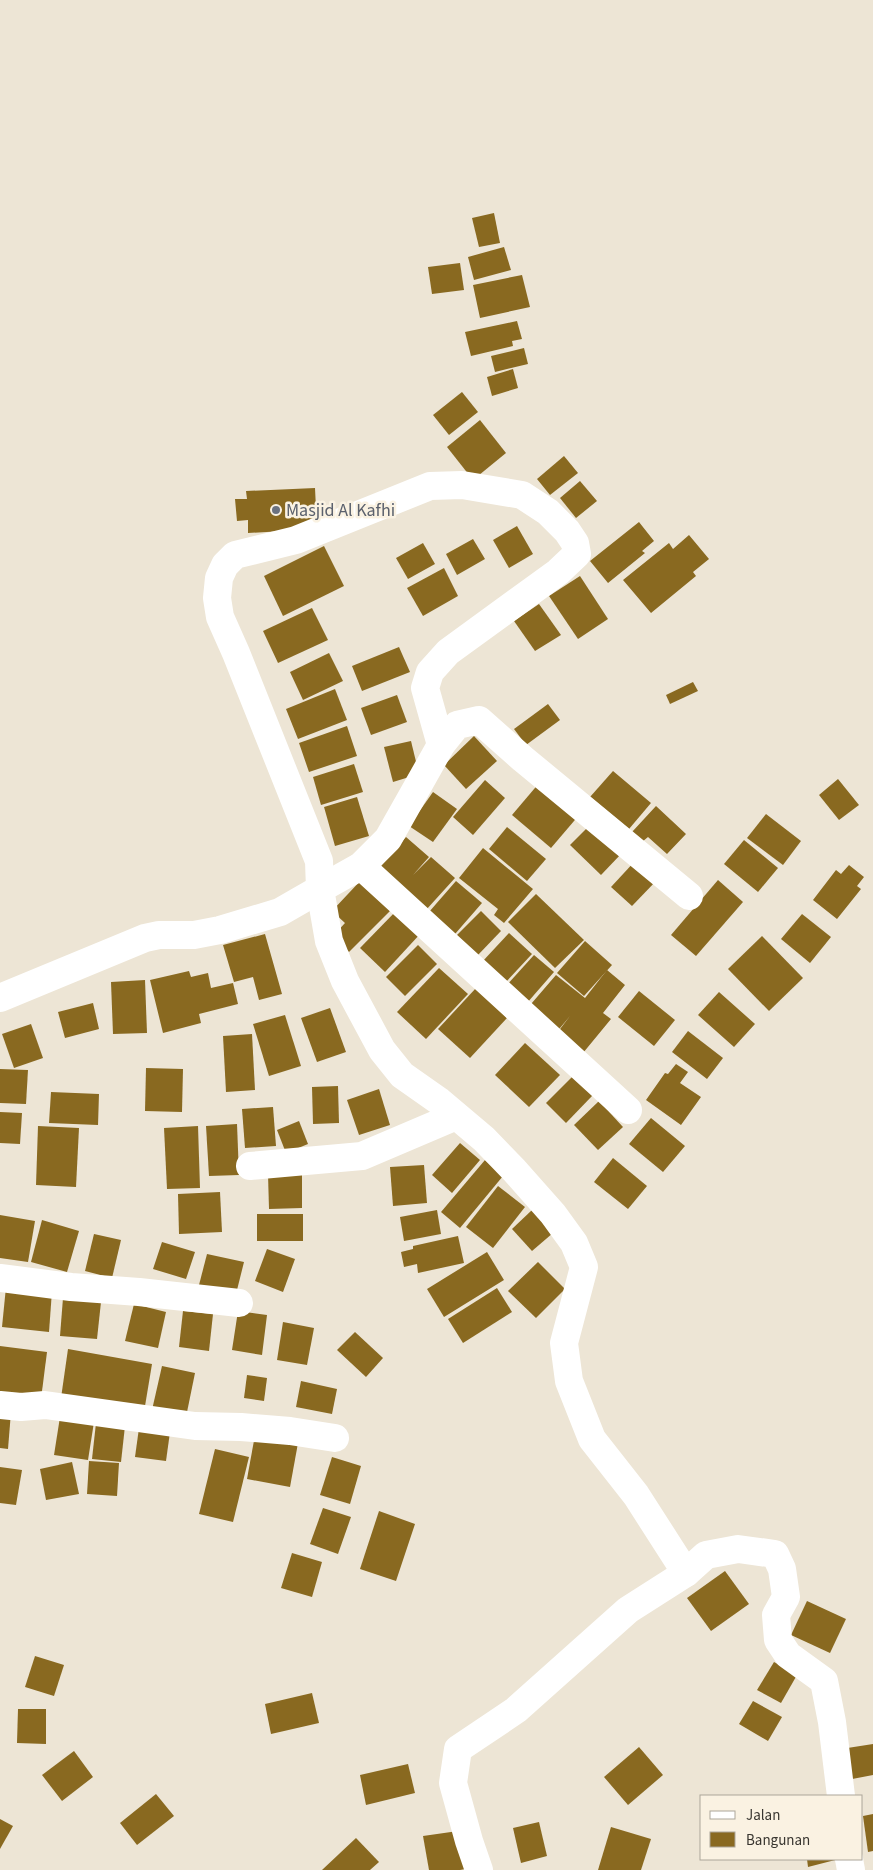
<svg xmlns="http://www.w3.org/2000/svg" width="873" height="1870" viewBox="0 0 873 1870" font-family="'Source Sans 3',sans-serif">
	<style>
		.building { fill: #896920 }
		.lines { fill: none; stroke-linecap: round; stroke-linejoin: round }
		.minor { stroke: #fff; stroke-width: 28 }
		.worship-dot { fill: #6b7280; stroke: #faf2e2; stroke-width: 2 }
		.labels { text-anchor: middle; stroke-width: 5; stroke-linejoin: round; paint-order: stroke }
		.worship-label { font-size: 18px; fill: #5b616d; stroke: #faf2e2; text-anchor: start }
	</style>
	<rect width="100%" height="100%" fill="#ede5d5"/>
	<g class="building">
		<path d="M494 213 500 243 479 247 472 218Z"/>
		<path d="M504 247 511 270 474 280 468 257Z"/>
		<path d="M460 263 464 290 432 294 428 267Z"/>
		<path d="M522 275 530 307 480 318 473 285Z"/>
		<path d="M517 321 522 339 512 341 513 346 471 356 465 332Z"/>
		<path d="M524 348 528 364 495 372 491 356Z"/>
		<path d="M513 369 518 388 492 396 487 377Z"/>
		<path d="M462 392 478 412 449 435 433 415Z"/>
		<path d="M480 420 506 453 473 480 447 447Z"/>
		<path d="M564 456 578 473 550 495 537 479Z"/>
		<path d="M580 481 597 501 576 518 560 498Z"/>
		<path d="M315 488 317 529 248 533V520L237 521 235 499H247L246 491Z"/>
		<path d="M639 522 654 541 642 551 645 553 608 583 590 561Z"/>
		<path d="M517 526 533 554 509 568 493 540Z"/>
		<path d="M689 535 709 559 693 572 696 576 651 613 623 580 669 543 673 549Z"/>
		<path d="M473 539 485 559 457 575 446 554Z"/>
		<path d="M423 543 435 564 408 579 396 558Z"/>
		<path d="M324 546 344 586 283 616 264 576Z"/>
		<path d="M444 568 458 596 423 616 407 588Z"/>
		<path d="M580 576 608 619 578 639 549 596Z"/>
		<path d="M539 604 561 635 535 651 514 621Z"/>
		<path d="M312 608 328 640 278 663 263 631Z"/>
		<path d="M399 647 410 672 362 691 352 666Z"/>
		<path d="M329 653 343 681 303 700 290 672Z"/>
		<path d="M693 682 698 691 670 704 666 695Z"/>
		<path d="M335 689 347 720 298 739 286 709Z"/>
		<path d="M397 695 407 722 371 735 361 708Z"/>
		<path d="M548 704 560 720 526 745 514 729Z"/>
		<path d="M347 726 357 756 309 772 299 743Z"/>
		<path d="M474 736 497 761 466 789 444 765Z"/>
		<path d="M411 741 419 774 393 782 384 747Z"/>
		<path d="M354 764 363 792 321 805 313 777Z"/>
		<path d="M613 771 651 803 629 829 590 797Z"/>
		<path d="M838 779 859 805 839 820 819 795Z"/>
		<path d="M485 780 505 798 473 835 453 817Z"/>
		<path d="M540 782 580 814 551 848 512 815Z"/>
		<path d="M433 792 457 809 433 842 409 826Z"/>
		<path d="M357 797 369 836 335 846 324 807Z"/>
		<path d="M656 806 686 834 667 854 648 837 642 842 632 832Z"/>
		<path d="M766 814 801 841 783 865 747 838Z"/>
		<path d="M592 823 622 853 601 875 570 845Z"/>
		<path d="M507 827 546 859 527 881 489 849Z"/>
		<path d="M406 837 429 857 413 875 431 857 455 878 426 910 380 867Z"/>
		<path d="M744 840 778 868 758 892 724 864Z"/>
		<path d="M483 848 533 889 504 923 494 915 498 909 459 878Z"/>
		<path d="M636 860 657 880 632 906 611 887Z"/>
		<path d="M849 865 864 877 857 886 861 889 837 919 813 900 836 870 841 874Z"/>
		<path d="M363 878 394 907 349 952 333 936 345 923 332 911Z"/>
		<path d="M718 880 743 902 696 956 671 935Z"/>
		<path d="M456 881 482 903 455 934 429 912Z"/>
		<path d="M536 894 584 940 555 968 508 922Z"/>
		<path d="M397 910 421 933 385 972 360 948Z"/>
		<path d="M481 911 501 931 477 956 456 936Z"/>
		<path d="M802 914 831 937 810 963 781 939Z"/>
		<path d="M509 933 532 954 505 983 482 962Z"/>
		<path d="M265 934 282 994 259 1000 253 977 234 982 223 945Z"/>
		<path d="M762 936 803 978 769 1011 728 969Z"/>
		<path d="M585 941 612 965 584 996 557 973Z"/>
		<path d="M418 945 437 964 405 996 386 977Z"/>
		<path d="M534 955 554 972 527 1003 506 986Z"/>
		<path d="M439 968 468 994 426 1039 397 1012Z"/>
		<path d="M607 970 625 985 603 1013 611 1019 583 1053 557 1033 570 1016 555 1034 525 1011 556 975 585 998Z"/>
		<path d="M189 971 191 977 208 973 211 988 233 983 238 1004 199 1014 201 1023 163 1033 150 980Z"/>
		<path d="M145 980 147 1033 113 1034 111 982Z"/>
		<path d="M476 988 507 1018 470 1058 438 1029Z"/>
		<path d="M639 991 675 1020 654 1046 618 1017Z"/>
		<path d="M719 992 755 1024 734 1047 698 1015Z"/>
		<path d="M93 1003 99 1029 65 1038 58 1012Z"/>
		<path d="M330 1008 346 1052 317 1062 301 1018Z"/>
		<path d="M285 1015 301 1066 269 1076 253 1024Z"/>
		<path d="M31 1024 43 1058 14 1068 2 1034Z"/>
		<path d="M688 1031 723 1058 707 1079 672 1052Z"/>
		<path d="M252 1034 255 1090 226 1092 223 1036Z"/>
		<path d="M525 1043 560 1075 529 1107 495 1075Z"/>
		<path d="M676 1064 688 1072 680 1083 701 1097 681 1125 646 1100 665 1073 668 1074Z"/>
		<path d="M146 1068 183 1069 182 1112 145 1111Z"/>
		<path d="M0 1069 28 1070 26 1104 0 1103Z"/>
		<path d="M573 1076 593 1095 566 1123 546 1103Z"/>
		<path d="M338 1086 339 1123 313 1124 312 1087Z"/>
		<path d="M379 1089 390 1125 359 1135 347 1100Z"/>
		<path d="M51 1092 99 1094 98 1125 49 1123Z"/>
		<path d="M599 1101 623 1127 598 1150 574 1125Z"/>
		<path d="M273 1107 276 1146 245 1148 242 1109Z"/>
		<path d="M0 1112 22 1113 20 1144 0 1143Z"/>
		<path d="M651 1118 685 1146 663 1172 629 1144Z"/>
		<path d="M299 1121 308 1144 286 1153 277 1130Z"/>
		<path d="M237 1124 239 1175 209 1176 206 1126Z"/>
		<path d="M38 1126 79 1128 76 1187 36 1185Z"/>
		<path d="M198 1126 200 1188 167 1189 164 1128Z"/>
		<path d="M460 1143 480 1160 452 1193 432 1175Z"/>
		<path d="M613 1158 647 1186 628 1209 594 1182Z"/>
		<path d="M485 1160 503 1176 460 1228 441 1212Z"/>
		<path d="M424 1165 427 1203 393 1206 390 1167Z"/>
		<path d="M302 1173V1208L269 1209 268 1174Z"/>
		<path d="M498 1186 525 1207 493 1248 466 1227Z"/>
		<path d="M220 1192 222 1232 179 1234 178 1194Z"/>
		<path d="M437 1210 441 1234 404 1241 400 1217Z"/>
		<path d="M532 1210 553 1233 532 1251 512 1229Z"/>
		<rect x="257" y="1214" width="46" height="27"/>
		<path d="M0 1215 35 1221 28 1262 0 1258Z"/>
		<path d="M42 1220 79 1231 67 1272 31 1262Z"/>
		<path d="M94 1234 121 1240 112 1278 85 1271Z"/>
		<path d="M458 1236 464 1263 418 1273 417 1264 404 1267 401 1252 413 1249V1246Z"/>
		<path d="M162 1242 195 1252 186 1279 153 1269Z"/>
		<path d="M267 1249 295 1259 283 1292 255 1281Z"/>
		<path d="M487 1252 504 1280 444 1317 427 1289Z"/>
		<path d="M207 1254 244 1262 236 1294 199 1285Z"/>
		<path d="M538 1262 565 1289 536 1318 508 1291Z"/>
		<path d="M6 1287 52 1291 49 1332 2 1327Z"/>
		<path d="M497 1288 512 1312 463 1343 448 1319Z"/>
		<path d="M63 1298 101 1302 97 1339 60 1336Z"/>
		<path d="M134 1304 166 1312 158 1348 125 1341Z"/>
		<path d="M183 1311 213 1314 209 1351 179 1347Z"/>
		<path d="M238 1311 267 1315 262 1355 232 1350Z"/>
		<path d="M283 1322 314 1328 307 1365 277 1360Z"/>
		<path d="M355 1332 383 1358 366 1377 337 1350Z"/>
		<path d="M0 1346 47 1352 41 1399 0 1393Z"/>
		<path d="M68 1349 152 1364 144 1412 61 1398Z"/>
		<path d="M162 1366 195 1373 186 1417 152 1410Z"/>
		<path d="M247 1375 267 1378 264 1401 244 1398Z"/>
		<path d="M301 1381 337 1389 332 1414 296 1407Z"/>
		<path d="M0 1411 11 1412 8 1449 0 1448Z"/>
		<path d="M60 1417 94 1422 88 1460 54 1455Z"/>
		<path d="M96 1423 125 1426 121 1462 92 1459Z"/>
		<path d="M139 1428 170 1432 166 1461 135 1457Z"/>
		<path d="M255 1435 298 1443 290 1487 247 1479Z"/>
		<path d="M215 1449 249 1457 233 1522 199 1514Z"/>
		<path d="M332 1457 361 1466 350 1504 320 1495Z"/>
		<path d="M89 1461 119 1463 117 1496 87 1494Z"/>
		<path d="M72 1462 79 1494 46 1500 40 1469Z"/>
		<path d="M0 1467 22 1470 16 1505 0 1503Z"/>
		<path d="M323 1508 351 1517 338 1554 310 1544Z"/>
		<path d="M379 1511 415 1524 396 1581 360 1569Z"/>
		<path d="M292 1553 322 1562 312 1597 281 1588Z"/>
		<path d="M725 1571 749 1604 711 1631 687 1598Z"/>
		<path d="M807 1601 846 1619 830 1653 791 1635Z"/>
		<path d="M35 1656 64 1665 54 1696 25 1687Z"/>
		<path d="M774 1662 797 1675 781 1703 757 1690Z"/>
		<path d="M312 1693 319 1723 271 1734 265 1704Z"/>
		<path d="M753 1701 782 1717 768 1741 739 1724Z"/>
		<path d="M18 1709H46V1744L17 1743Z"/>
		<path d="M873 1744V1775L847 1780 841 1749Z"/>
		<path d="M639 1747 663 1775 628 1805 604 1777Z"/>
		<path d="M74 1751 93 1777 62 1801 42 1775Z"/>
		<path d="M408 1764 415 1793 366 1805 360 1775Z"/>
		<path d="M156 1794 174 1816 137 1845 120 1823Z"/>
		<path d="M873 1814V1851L868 1852 863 1816Z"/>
		<path d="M0 1819 13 1826 0 1849Z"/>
		<path d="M539 1822 547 1856 521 1863 513 1828Z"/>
		<path d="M611 1827 651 1839 641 1870H598Z"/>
		<path d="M465 1830 471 1868 460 1870H429L423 1836Z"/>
		<path d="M356 1838 379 1862 370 1870H322Z"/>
		<path d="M807 1859H839L808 1867Z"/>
	</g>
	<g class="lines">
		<g class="minor">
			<path d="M361 866 628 1110"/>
			<path d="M689 896 523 759 479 720 457 725 441 745 388 839 361 866 320 889 329 941 345 981 382 1050 402 1075 439 1101 484 1139 514 1170 553 1214 574 1243 584 1267 564 1343 569 1381 592 1439 636 1495 686 1573 706 1555 738 1549 775 1554 782 1569 786 1597 776 1615 778 1640 788 1655 824 1681 832 1722 841 1796"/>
			<path d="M0 998 145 938 159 935H194L220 930 280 912 320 889 319 861 236 653 220 617 217 598 219 578 225 565 235 555 296 540 430 486 462 485 522 495 548 512 567 531 575 543 577 554 558 572 448 652 430 672 425 688 441 745"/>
			<path d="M250 1166 362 1156 456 1116"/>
			<path d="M0 1278 71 1287 139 1292 239 1303"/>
			<path d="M0 1405 21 1407 45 1405 195 1426 241 1427 290 1431 335 1438"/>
			<path d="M849 1859 851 1870"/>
			<path d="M479 1870 469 1841 453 1783 458 1749 516 1710 628 1610 686 1573"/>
		</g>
	</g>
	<circle class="worship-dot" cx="276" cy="510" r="5"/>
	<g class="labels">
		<g class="worship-label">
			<text x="286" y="516">Masjid Al Kafhi</text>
		</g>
	</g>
	<rect x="700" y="1795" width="162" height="65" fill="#faf2e2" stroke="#aca69a"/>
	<rect x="710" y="1811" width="25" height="8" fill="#ffffff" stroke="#aca69a"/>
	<text x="746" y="1820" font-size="15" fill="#38352f">Jalan</text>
	<rect x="710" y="1832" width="25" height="15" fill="#896920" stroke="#aca69a"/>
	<text x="746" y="1845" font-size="15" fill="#38352f">Bangunan</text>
</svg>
